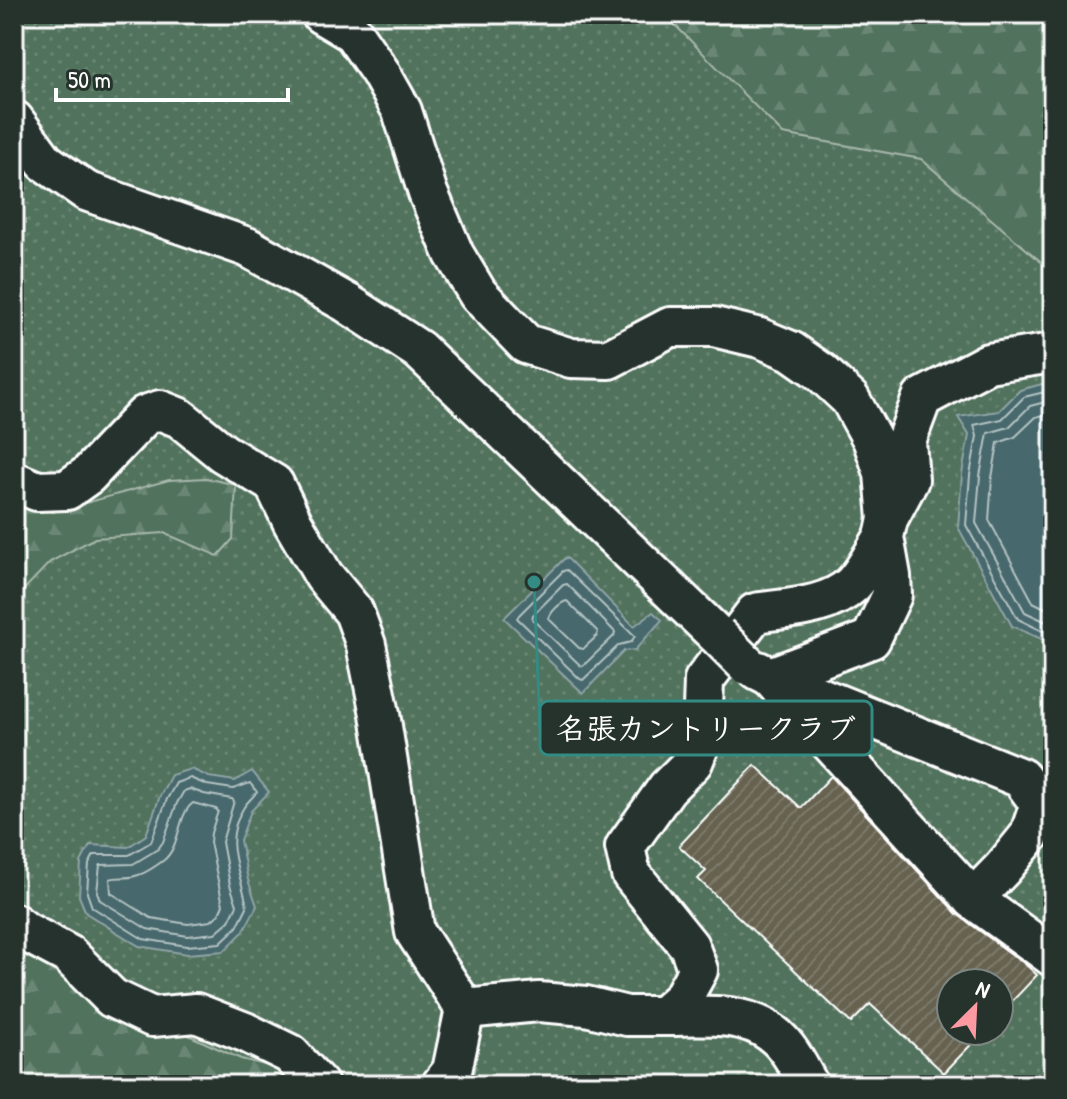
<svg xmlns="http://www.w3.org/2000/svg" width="1067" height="1099" viewBox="0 0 1067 1099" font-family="'Patrick Hand','Klee One',sans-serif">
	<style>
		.grass { fill: url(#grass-dots); stroke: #a8b8ad; stroke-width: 2; fill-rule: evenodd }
		.forest { fill: url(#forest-firs); stroke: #a8b8ad; stroke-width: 2 }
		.water { fill: #46686c; stroke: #90a4a7; stroke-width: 2 }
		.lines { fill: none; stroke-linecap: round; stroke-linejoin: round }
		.shore { stroke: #b5c3c4; stroke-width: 2 }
		.building { fill: url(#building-hatch); stroke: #fff; stroke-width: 2 }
		.minor-casing { stroke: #fff; stroke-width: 44 }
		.minor { stroke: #26332d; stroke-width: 38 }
		.minor-bridge-casing { stroke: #fff; stroke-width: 44; stroke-linecap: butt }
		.minor-bridge { stroke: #26332d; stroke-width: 38 }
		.leader { fill: none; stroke: #338b84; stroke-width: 3 }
		.callout-dot { fill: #338b84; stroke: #26332d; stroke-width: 3 }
		.callout { fill: #26332d; stroke: #338b84; stroke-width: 3 }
		.callout-label { font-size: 30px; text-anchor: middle; font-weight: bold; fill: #fff }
	</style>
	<defs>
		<pattern id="grass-dots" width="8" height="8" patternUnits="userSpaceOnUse" patternTransform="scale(2)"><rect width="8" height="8" fill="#51725b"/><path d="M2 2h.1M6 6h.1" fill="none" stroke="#6b8774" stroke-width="1.8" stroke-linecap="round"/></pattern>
		<pattern id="forest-firs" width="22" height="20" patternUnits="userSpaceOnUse" patternTransform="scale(2)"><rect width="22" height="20" fill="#51725b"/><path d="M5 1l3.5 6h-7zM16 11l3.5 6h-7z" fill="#6b8774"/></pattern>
		<pattern id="building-hatch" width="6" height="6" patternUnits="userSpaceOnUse" patternTransform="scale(2)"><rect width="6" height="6" fill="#666250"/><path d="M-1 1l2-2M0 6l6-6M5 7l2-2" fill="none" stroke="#7d7a6a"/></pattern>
	</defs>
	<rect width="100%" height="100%" fill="#26332d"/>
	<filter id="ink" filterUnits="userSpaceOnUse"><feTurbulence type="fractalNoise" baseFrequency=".0125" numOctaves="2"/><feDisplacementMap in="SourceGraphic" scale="16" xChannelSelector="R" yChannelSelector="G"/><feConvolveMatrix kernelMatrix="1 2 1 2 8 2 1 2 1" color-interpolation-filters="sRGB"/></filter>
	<g filter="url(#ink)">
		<path class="grass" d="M14 14H803L1053 181V1085H14ZM951 983H999V1031H951Z"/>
		<g class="forest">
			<path d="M664 14H1053V272L921 159 783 134Z"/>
			<path d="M206 478 236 485 233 539 218 556 164 533 95 538 50 562 14 600V504L53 512 169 480Z"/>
			<path d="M14 938 184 1033 241 1059 273 1067 303 1085H27L14 1052Z"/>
		</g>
		<g class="water">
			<path d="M1053 381V644L1012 626 958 527 962 474 969 435 958 417 999 411 1020 390Z"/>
			<path d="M566 557 634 626 653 612 662 620 635 650 624 651 583 693 504 618Z"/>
			<path d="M191 769 209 777 235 781 252 771 269 792 251 811 240 840 248 880 257 906 243 932 224 951 187 954 139 946 86 913 79 896 81 862 90 845 128 847 146 835 160 796 171 775Z"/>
		</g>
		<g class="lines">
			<g class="shore">
				<path d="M1053 390 1024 397 1002 419 974 425 977 436 970 475 966 525 1018 619 1053 636"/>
				<path d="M1053 400 1030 406 1009 427 988 433 980 476 976 523 1025 612 1053 625"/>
				<path d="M1053 412 1036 417 1015 437 998 443 992 478 989 520 1033 602 1053 612"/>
				<path d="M567 570 635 636 631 642 619 645 583 680 580 679 517 618 519 615 563 571Z"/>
				<path d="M567 584 615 632 614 636 583 666 580 665 532 619 533 615 563 585Z"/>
				<path d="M567 601 598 632 597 636 583 649 579 648 549 619C550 612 561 602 567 601Z"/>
				<path d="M190 778 207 785 233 789 250 783 257 792C253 797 248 801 244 807 221 843 241 870 247 907L237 927 220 943 187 946 143 939 92 907 87 893 89 864 94 855H129L151 842 167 799 176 783Z"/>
				<path d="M190 789 204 794 232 799 234 801 222 842 230 885 237 905 229 921 215 933 188 936 147 929 100 900 97 892 100 865 133 864 158 849 163 842 177 803 184 791Z"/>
				<path d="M193 803 216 809 218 811 211 833 210 842 223 905 219 914 211 921 188 924 151 918 111 893 110 879C118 876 126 879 135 876 145 874 156 866 164 860 181 846 177 815 193 803Z"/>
			</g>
		</g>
		<path class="building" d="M755 765 801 808 831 776 957 914 1025 964 1037 975 999 1015V983H951V1031H984L944 1073 870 1004 851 1023 698 879 706 871 679 846Z"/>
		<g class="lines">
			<g class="minor-casing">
				<g id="minor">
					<path d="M321 14 353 33 380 72 402 111 428 193 454 254 478 294 526 344 571 358 609 359 670 327H714L760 338 791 351 821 372 850 399 872 439 884 473 888 519"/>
					<path d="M14 120 45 162 86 191 247 247 347 303 419 350 717 635"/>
					<path d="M14 481 37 491 67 490 88 475 145 415 160 410 180 418 223 453 274 484 293 523 324 576 354 612 366 645 380 714 415 932 465 1009 539 1002 586 1006 627 1016H663L682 999 698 970 689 946 631 874 625 847 667 788 693 762 702 739 704 680 755 613C787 608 827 608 852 585 865 572 874 552 884 537"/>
					<path d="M758 671 770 677 871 639 892 595 891 576 884 537 888 519 909 480 906 441 922 398 988 363 1053 353"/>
					<path d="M973 899 1003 868 1029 836 1040 804 1021 778 770 677 973 899 1053 957"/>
					<path d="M14 923 26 932 69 955 112 998 152 1017 196 1013 245 1032 290 1054 319 1085"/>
					<path d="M663 1016C700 1016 742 1010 773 1034 789 1046 799 1068 809 1085"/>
					<path d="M441 1085 452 1071 465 1009"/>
				</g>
			</g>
			<use href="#minor" class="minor"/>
			<g class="minor-bridge-casing">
				<path id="minor-bridge" d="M717 635 747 665"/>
			</g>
			<use href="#minor-bridge" class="minor-bridge"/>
		</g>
	</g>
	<path class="leader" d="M534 582L540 728"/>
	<circle class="callout-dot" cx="534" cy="582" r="8"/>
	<rect class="callout" x="540" y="701" width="332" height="54" rx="8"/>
	<g class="callout-label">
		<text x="706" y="739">名張カントリークラブ</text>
	</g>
	<rect width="1067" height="1099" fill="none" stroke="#26332d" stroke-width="48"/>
	<rect x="24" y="24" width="1019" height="1051" fill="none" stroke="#fff" stroke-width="3" filter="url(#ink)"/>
	<g transform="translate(975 1007) rotate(24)"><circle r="38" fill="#26332d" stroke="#7d8581" stroke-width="2"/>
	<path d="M0-6L14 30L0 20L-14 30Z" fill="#ff9aa2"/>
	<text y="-12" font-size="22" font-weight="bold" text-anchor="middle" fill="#ffffff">N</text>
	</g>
	<path d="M56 88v12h232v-12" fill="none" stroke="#ffffff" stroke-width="4"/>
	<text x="68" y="88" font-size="24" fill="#ffffff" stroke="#26332d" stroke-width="6" paint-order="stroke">50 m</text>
</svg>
